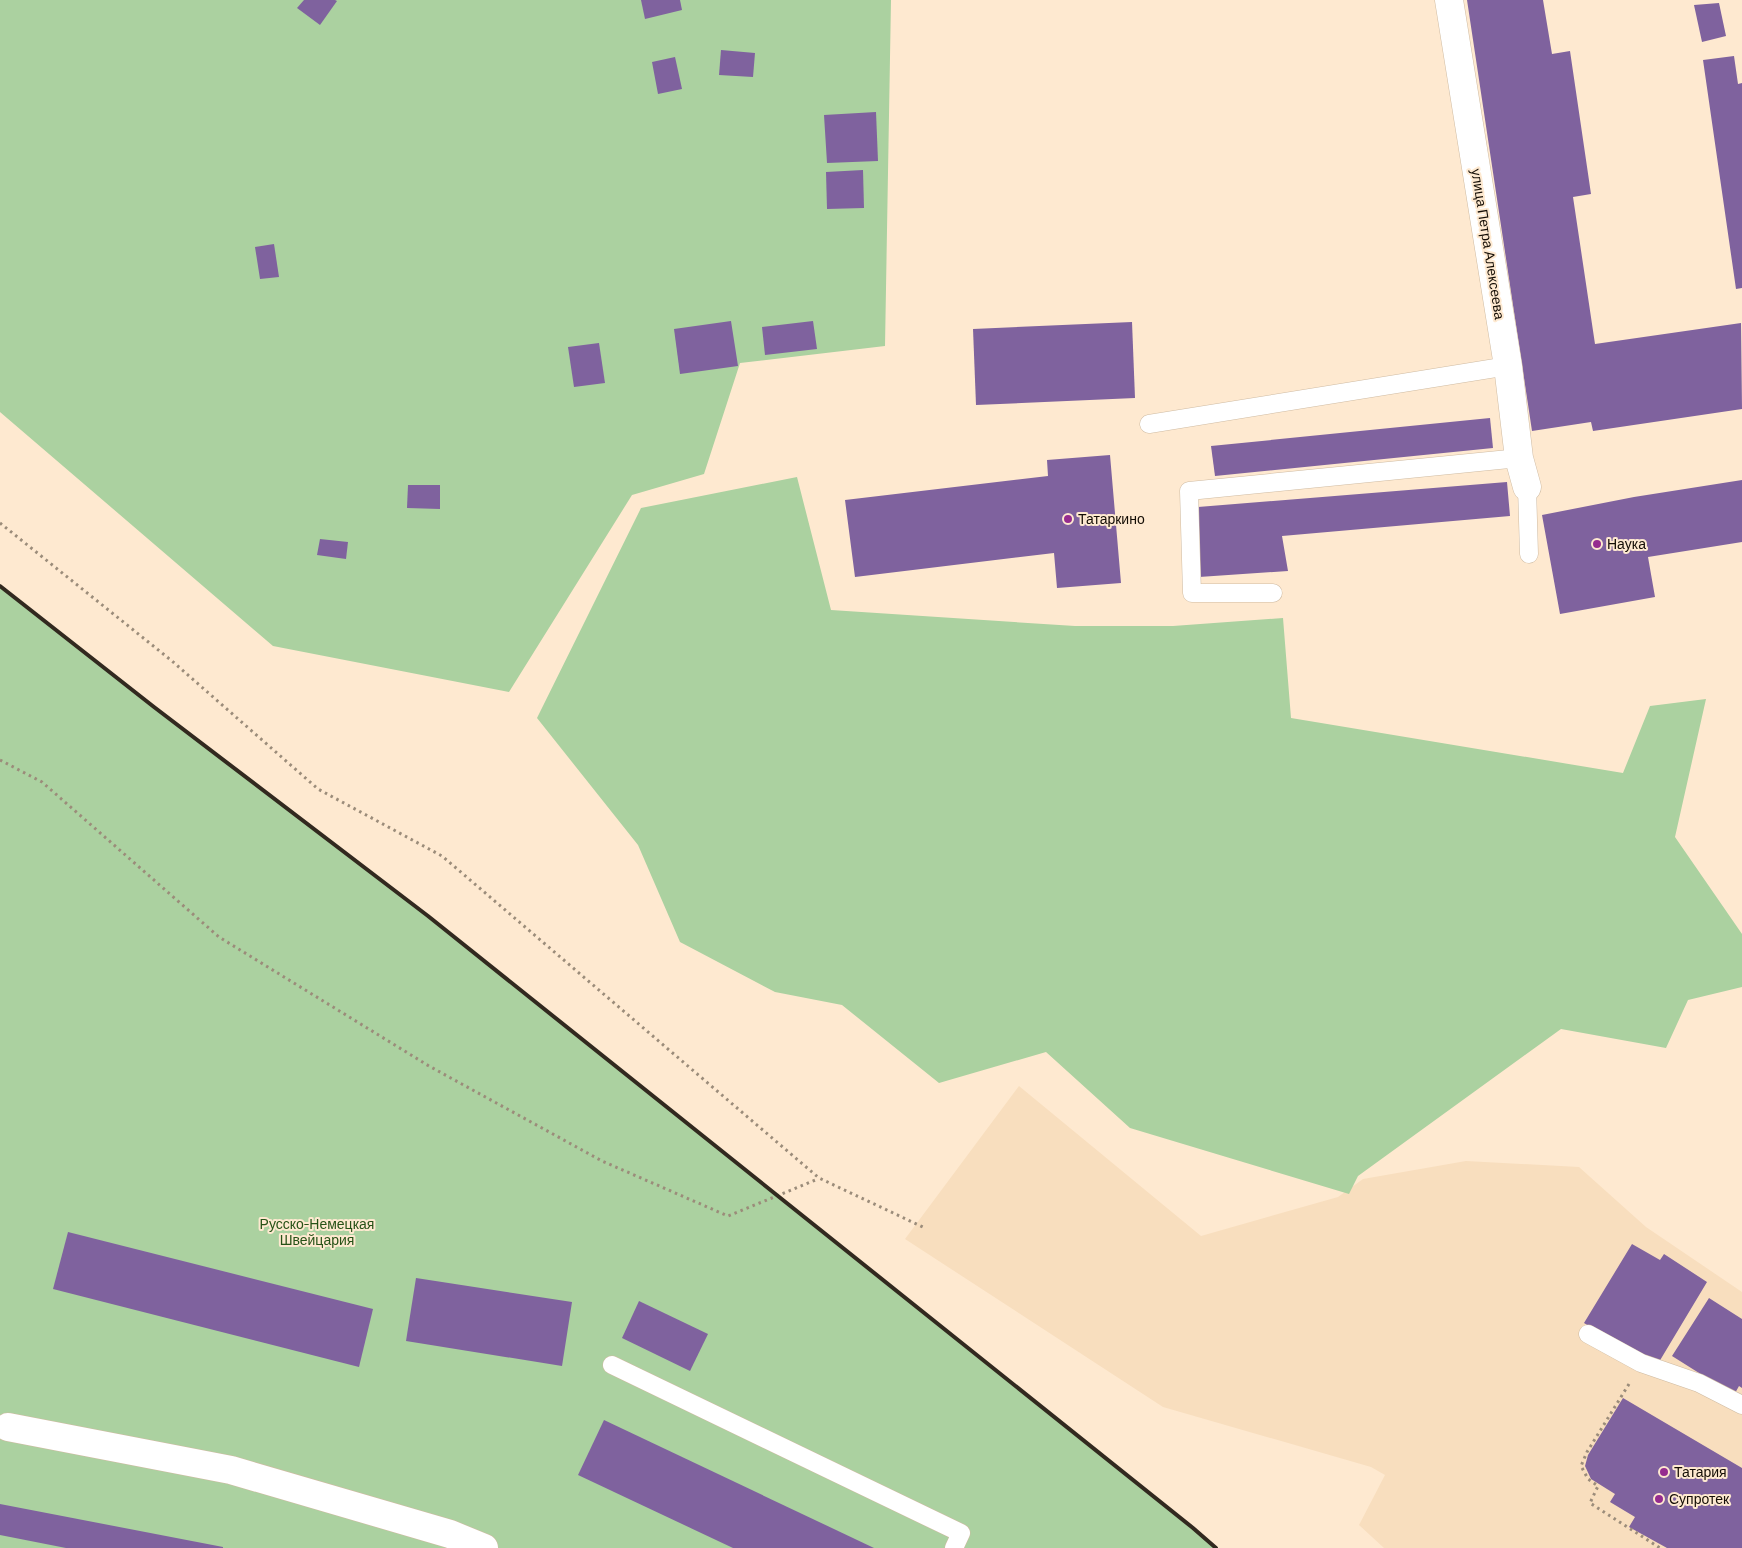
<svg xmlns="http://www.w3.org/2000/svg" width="1742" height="1548" viewBox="0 0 1742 1548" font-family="Barlow,sans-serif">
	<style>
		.built { fill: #f8debe }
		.green { fill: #abd1a0 }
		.building { fill: #7f629e }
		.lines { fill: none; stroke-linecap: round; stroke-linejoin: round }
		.lane-casing { stroke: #cfbba2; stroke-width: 19 }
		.street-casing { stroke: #cfbba2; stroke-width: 29 }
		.path { stroke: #9b8c7a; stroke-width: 3; stroke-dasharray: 2.5 4; stroke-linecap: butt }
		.lane { stroke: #fff; stroke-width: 18 }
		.street { stroke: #fff; stroke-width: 28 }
		.rail { stroke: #32291f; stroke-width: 4 }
		.poi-dot { fill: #952c8f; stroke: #fee9d0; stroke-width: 2 }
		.labels { text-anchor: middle; stroke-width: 4; stroke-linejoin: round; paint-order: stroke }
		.street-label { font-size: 14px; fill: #140d05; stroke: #fee9d0 }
		.poi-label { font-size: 14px; fill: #140d05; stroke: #fee9d0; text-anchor: start }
		.park-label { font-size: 14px; fill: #275217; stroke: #fee9d0 }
	</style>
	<rect width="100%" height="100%" fill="#fee9d0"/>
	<path class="built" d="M1019 1086 1201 1236 1338 1197 1363 1179 1466 1161 1579 1167 1646 1227 1742 1292V1548H1384L1359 1525 1385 1475 1371 1467 1163 1407 905 1239Z"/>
	<g class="green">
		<path d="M0 0H891L885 346 740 363 704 474 632 495 509 692 273 646 0 412Z"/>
		<path d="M797 477 831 610 1075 626H1173L1283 618 1291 718 1623 773 1650 706 1706 699 1675 837 1742 934V987L1688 1000 1666 1048 1561 1029 1358 1176 1349 1194 1130 1128 1046 1052 939 1083 842 1005 775 992 680 942 638 845 537 718 641 508Z"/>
		<path d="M0 586 154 707 428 916 1193 1528 1216 1548H0Z"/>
	</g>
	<g class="building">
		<path d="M304 0H335L337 1 320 25 297 8Z"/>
		<path d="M641 0H680L682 10 645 19Z"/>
		<path d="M1467 0H1543L1552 54 1570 51 1591 194 1573 197 1595 344 1741 323 1742 409 1593 431 1591 422 1532 431Z"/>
		<path d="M1719 3 1726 36 1702 42 1694 5Z"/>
		<path d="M721 50 755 53 753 77 719 75Z"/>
		<path d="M1734 56 1738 84 1742 83V288L1736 289 1703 60Z"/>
		<path d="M675 57 682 89 658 94 652 62Z"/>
		<path d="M876 112 878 161 827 163 824 115Z"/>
		<path d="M863 170 864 208 827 209 826 172Z"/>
		<path d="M274 244 279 277 260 279 255 247Z"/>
		<path d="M731 321 738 366 680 374 674 329Z"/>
		<path d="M813 321 817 349 765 355 762 327Z"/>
		<path d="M1132 322 1135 398 976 405 973 329Z"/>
		<path d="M599 343 605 383 574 387 568 347Z"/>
		<path d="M1490 418 1493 448 1215 476 1211 446Z"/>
		<path d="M1110 455 1121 583 1057 588 1054 553 855 577 845 500 1048 476 1047 460Z"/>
		<path d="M1742 480V542L1648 557 1655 597 1560 614 1542 515 1634 497Z"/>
		<path d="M1507 482 1510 516 1282 536 1288 571 1199 577 1198 507Z"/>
		<path d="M408 485H440V509L407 508Z"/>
		<path d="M320 539 348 542 346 559 317 555Z"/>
		<path d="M68 1232 373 1309 359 1367 53 1289Z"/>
		<path d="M1632 1244 1660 1260 1664 1254 1707 1282 1656 1367 1584 1323Z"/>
		<path d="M416 1278 572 1302 562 1366 406 1341Z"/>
		<path d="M1709 1298 1742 1319V1388L1739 1386 1734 1395 1672 1356Z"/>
		<path d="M639 1301 708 1334 690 1371 622 1338Z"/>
		<path d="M1623 1398 1742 1468V1548H1667L1629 1527 1635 1517 1610 1502 1615 1494 1591 1479 1585 1466 1588 1455Z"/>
		<path d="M604 1420 874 1548H733L578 1475Z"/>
		<path d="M0 1504 223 1547V1548H66L0 1535Z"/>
	</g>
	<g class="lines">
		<g class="lane-casing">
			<g id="lane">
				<path d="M1149 424 1508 366"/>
				<path d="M1527 487 1529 554"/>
				<path d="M1273 593H1192L1189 491 1519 458"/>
				<path d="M1588 1334 1641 1363 1699 1383 1742 1405"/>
				<path d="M612 1365 961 1533 954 1548"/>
			</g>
		</g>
		<g class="street-casing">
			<g id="street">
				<path d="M1449 0 1508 366 1519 458 1527 487"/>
				<path d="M8 1427 231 1470 450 1534 484 1548"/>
			</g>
		</g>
		<g class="path">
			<path d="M0 523 172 661 318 789 442 856 819 1178 925 1228"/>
			<path d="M0 760 42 782 219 937 429 1066 602 1161 728 1216 818 1179"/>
			<path d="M1629 1384 1587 1452 1581 1466 1588 1479 1598 1486 1590 1503 1660 1548"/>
		</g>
		<use href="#lane" class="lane"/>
		<use href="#street" class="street"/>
		<path class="rail" d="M0 586 154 707 428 916 1193 1528 1216 1548"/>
	</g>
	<g class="poi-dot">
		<circle cx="1068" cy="519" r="5"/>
		<circle cx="1597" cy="544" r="5"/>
		<circle cx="1664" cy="1472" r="5"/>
		<circle cx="1659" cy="1499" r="5"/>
	</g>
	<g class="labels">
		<g class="street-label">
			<text transform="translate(1488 244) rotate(81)" y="5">улица Петра Алексеева</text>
		</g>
		<g class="poi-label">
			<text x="1078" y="524">Татаркино</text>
			<text x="1607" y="549">Наука</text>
			<text x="1674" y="1477">Татария</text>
			<text x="1669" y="1504">Супротек</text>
		</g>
		<g class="park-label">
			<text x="317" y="1229">Русско-Немецкая<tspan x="317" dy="16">Швейцария</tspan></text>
		</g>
	</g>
</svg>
